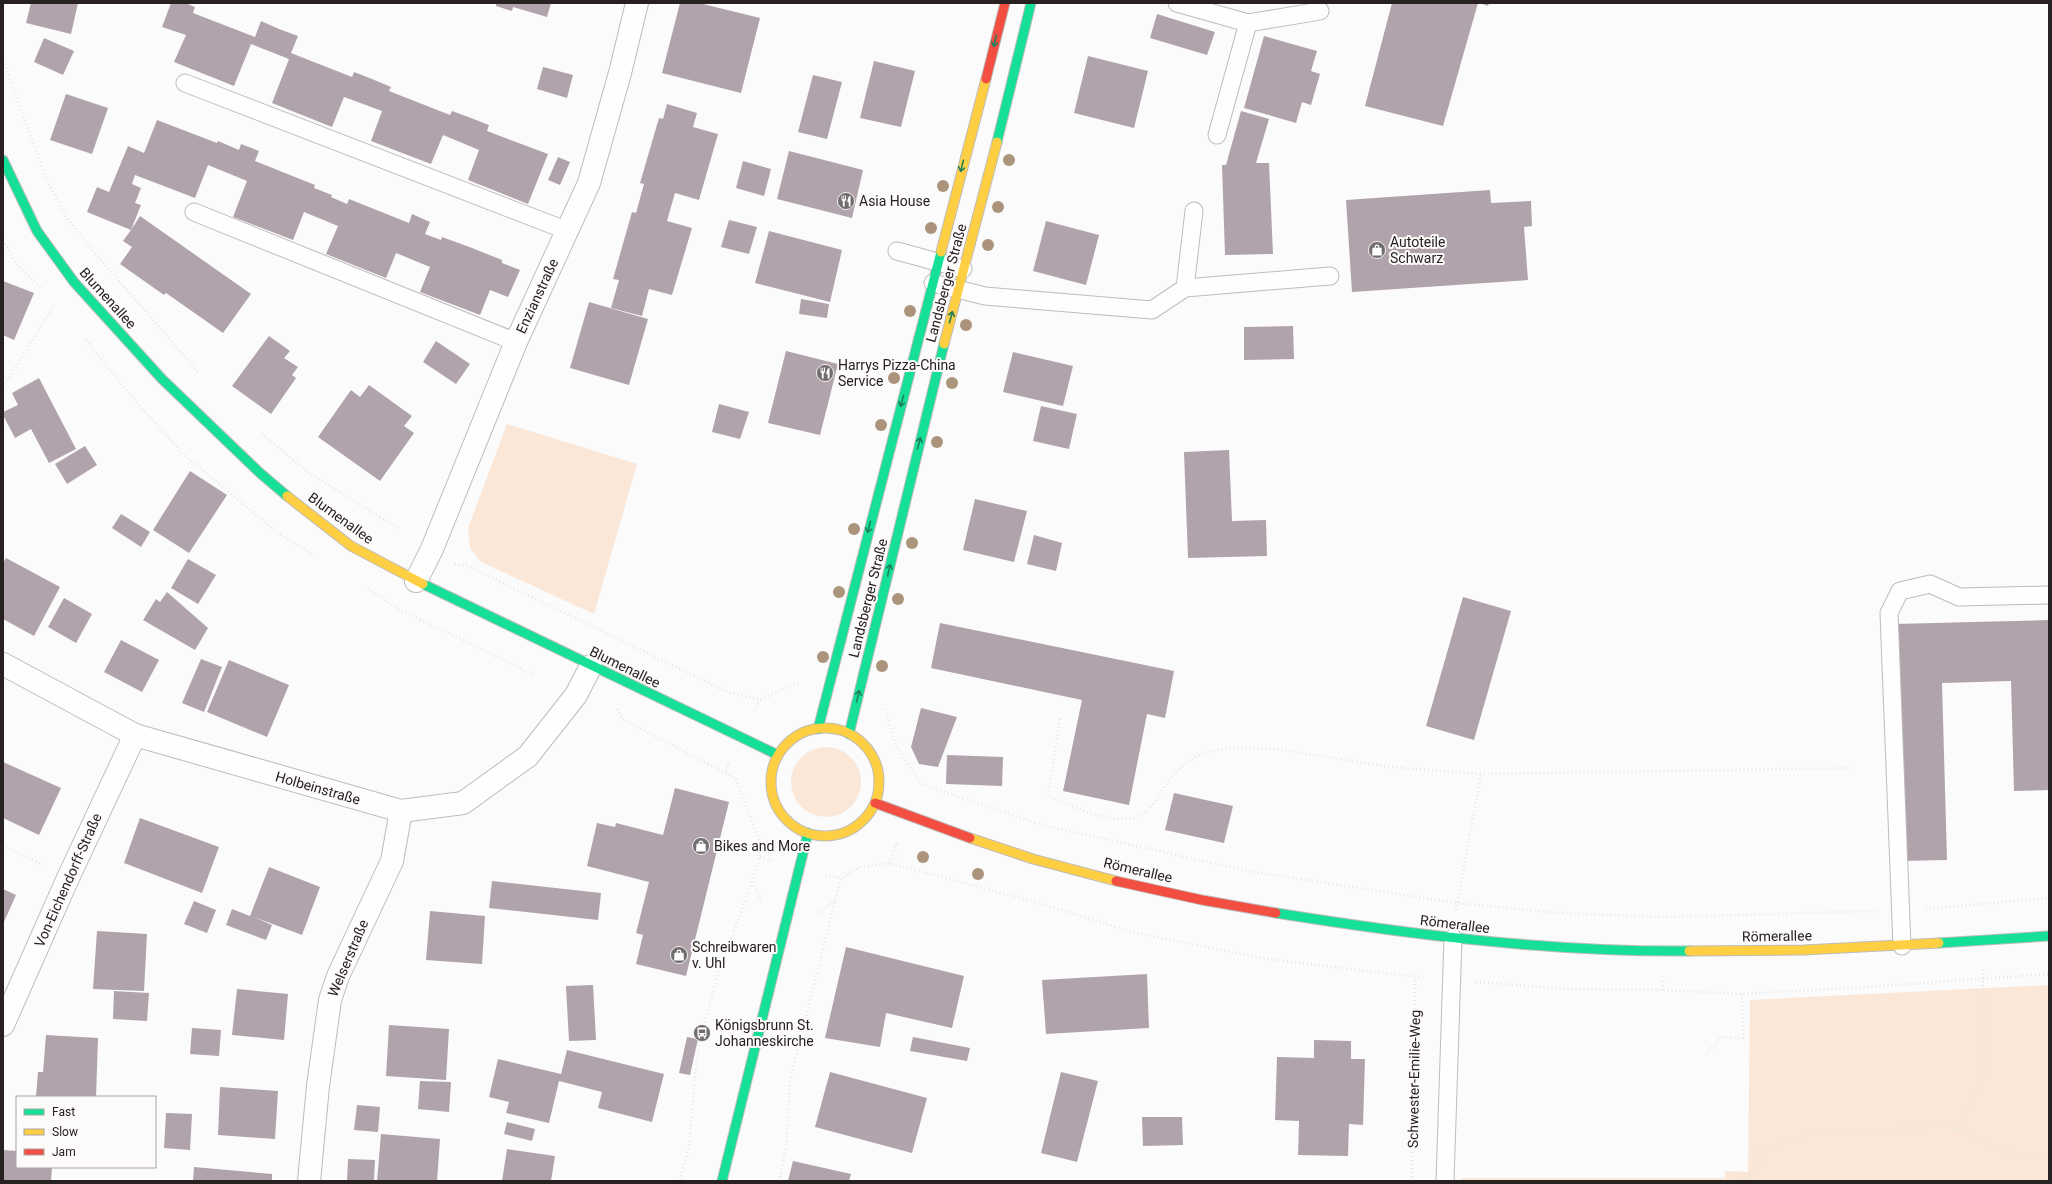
<svg xmlns="http://www.w3.org/2000/svg" width="2052" height="1184" viewBox="0 0 2052 1184" font-family="Roboto,sans-serif">
	<style>
		.green { fill: #fae7d8 }
		.building { fill: #b1a3ab }
		.lines { fill: none; stroke-linecap: round; stroke-linejoin: round }
		.lane-casing { stroke: #bebbbb; stroke-width: 19 }
		.street-casing { stroke: #bebbbb; stroke-width: 24 }
		.fast-casing { stroke: #bebbbb; stroke-width: 11 }
		.slow-casing { stroke: #bebbbb; stroke-width: 11 }
		.jam-casing { stroke: #bebbbb; stroke-width: 11 }
		.path { stroke: #e7e6e6; stroke-width: 2.5; stroke-dasharray: 1 3; stroke-linecap: butt }
		.lane { stroke: #fffefe; stroke-width: 17 }
		.street { stroke: #fffefe; stroke-width: 22 }
		.fast { stroke: #16e098; stroke-width: 9 }
		.slow { stroke: #ffcf43; stroke-width: 9 }
		.jam { stroke: #f24e42; stroke-width: 9 }
		.tree { fill: #ac937c }
		.oneway { stroke: #1e805d }
		.labels { text-anchor: middle; stroke-width: 4; stroke-linejoin: round; paint-order: stroke }
		.poi-label { font-size: 14px; fill: #272122; stroke: #fdfafa; text-anchor: start }
		.street-label { font-size: 14px; fill: #272122; stroke: #fdfafa }
	</style>
	<rect width="100%" height="100%" fill="#fcfbfb"/>
	<g class="green">
		<path d="M507 424 637 464 594 614 481 562 470 548 468 528Z"/>
		<circle cx="826" cy="782" r="35"/>
		<path d="M2049 985V1181H1462V1178H1725V1171L1748 1172 1750 1000Z"/>
	</g>
	<g class="building">
		<path d="M31 3H78L71 34 26 23Z"/>
		<path d="M171 3H185L195 7 193 13 255 37 261 21 279 29 298 36 291 53 352 77 354 72 372 79 391 87 389 91 450 115 452 111 471 118 489 125 487 131 548 154 528 204 468 180 479 150 443 135 431 164 371 141 382 111 344 97 332 127 272 103 289 59 251 44 234 86 174 62 186 35 162 27Z"/>
		<path d="M496 3H551L547 17 513 7 512 11 496 6Z"/>
		<path d="M680 3H699L760 18 741 93 662 73Z"/>
		<path d="M1392 3H1478L1443 126 1365 106Z"/>
		<path d="M1480 3H1489L1488 6Z"/>
		<path d="M1157 14 1215 32 1207 55 1150 38Z"/>
		<path d="M1264 36 1317 51 1311 71 1320 74 1311 105 1302 102 1296 123 1244 108Z"/>
		<path d="M44 38 74 51 63 75 34 62Z"/>
		<path d="M1088 56 1148 71 1134 128 1074 113Z"/>
		<path d="M874 61 915 71 901 127 860 118Z"/>
		<path d="M543 67 573 75 567 98 537 89Z"/>
		<path d="M813 75 842 82 827 139 798 132Z"/>
		<path d="M66 94 108 108 92 154 50 140Z"/>
		<path d="M667 104 697 113 693 127 718 134 699 200 675 193 667 221 692 228 672 295 649 289 642 316 611 308 619 280 613 279 632 212 636 213 644 184 640 183 659 118 663 119Z"/>
		<path d="M1241 111 1269 119 1256 163H1269L1273 254 1225 255 1222 165H1226Z"/>
		<path d="M157 120 217 143 218 141 239 150 241 144 259 151 255 161 315 185 314 188 332 195 331 197 347 204 349 199 409 223 412 214 430 222 425 234 441 240 442 237 472 248 502 260V263L520 270 508 297 490 290 480 315 420 292 430 267 396 253 386 278 326 254 338 226 304 212 293 240 233 217 247 181 208 165 195 198 135 175 132 184 141 188 135 203 141 205 131 230 140 216 251 294 223 333 166 293 164 295 120 264 132 247 123 241 131 230 87 212 97 187 109 192 128 146 144 153Z"/>
		<path d="M789 151 863 170 852 218 777 199Z"/>
		<path d="M558 157 570 162 560 185 548 180Z"/>
		<path d="M743 161 771 169 764 196 736 188Z"/>
		<path d="M1490 190 1491 203 1531 201 1532 226 1524 227 1528 280 1352 292 1346 200Z"/>
		<path d="M729 220 757 227 749 254 721 247Z"/>
		<path d="M1046 221 1099 235 1086 285 1033 271Z"/>
		<path d="M769 231 842 250 830 302 755 283Z"/>
		<path d="M3 281 34 293 14 340 3 335Z"/>
		<path d="M801 299 829 304 827 318 799 314Z"/>
		<path d="M589 302 648 319 629 385 570 368Z"/>
		<path d="M1293 326 1294 359 1244 360V327Z"/>
		<path d="M269 336 290 351 284 358 298 367 292 375 296 378 271 414 232 386Z"/>
		<path d="M436 341 470 364 456 384 423 362Z"/>
		<path d="M786 351 838 364 820 435 768 423Z"/>
		<path d="M1013 352 1073 366 1063 406 1003 392Z"/>
		<path d="M39 378 76 449 49 463 31 429 15 438 3 415V412L18 405 12 393Z"/>
		<path d="M369 385 412 416 404 426 414 433 380 481 318 437 351 390 360 397Z"/>
		<path d="M719 404 749 412 740 439 712 432Z"/>
		<path d="M1041 406 1077 414 1069 449 1033 441Z"/>
		<path d="M85 446 97 465 67 484 55 464Z"/>
		<path d="M1229 450 1232 521 1266 520 1267 556 1188 558 1184 452Z"/>
		<path d="M190 471 227 495 189 553 153 530Z"/>
		<path d="M975 499 1027 511 1014 562 963 550Z"/>
		<path d="M121 514 150 532 141 547 112 528Z"/>
		<path d="M1034 535 1062 543 1056 571 1027 564Z"/>
		<path d="M6 558 60 587 34 636 3 619V563Z"/>
		<path d="M188 559 216 575 198 604 171 588Z"/>
		<path d="M167 592 208 628 195 650 143 620 156 599 160 602Z"/>
		<path d="M1463 597 1511 611 1474 740 1426 726Z"/>
		<path d="M64 598 92 614 76 643 48 627Z"/>
		<path d="M2049 620V790L2014 791 2011 681 1942 683 1947 860 1900 861 1894 624Z"/>
		<path d="M940 623 1174 671 1165 718 1147 714 1129 805 1063 791 1082 700 931 668Z"/>
		<path d="M121 640 159 660 142 692 104 672Z"/>
		<path d="M201 659 222 667 204 712 182 703Z"/>
		<path d="M229 660 289 685 267 737 207 712Z"/>
		<path d="M921 708 957 717 938 767 919 764 911 747Z"/>
		<path d="M947 755 1003 757 1002 786 946 784Z"/>
		<path d="M3 762 61 788 39 835 3 818Z"/>
		<path d="M675 788 729 802 686 976 636 964 643 935 636 933 649 882 587 866 597 823 615 827 616 823 663 835Z"/>
		<path d="M1174 793 1233 806 1224 843 1165 830Z"/>
		<path d="M140 818 219 847 202 893 124 863Z"/>
		<path d="M269 867 320 887 302 935 254 917 272 925 266 940 226 925 232 909 250 916Z"/>
		<path d="M492 881 601 893 598 920 489 908Z"/>
		<path d="M3 889 16 895 3 924Z"/>
		<path d="M194 901 216 910 207 933 184 924Z"/>
		<path d="M430 911 485 916 482 964 426 960Z"/>
		<path d="M97 931 147 934 144 991 93 989Z"/>
		<path d="M846 947 964 976 952 1028 886 1013 880 1047 825 1038Z"/>
		<path d="M1147 974 1149 1028 1046 1034 1042 980Z"/>
		<path d="M593 985 596 1040 569 1041 566 986Z"/>
		<path d="M237 989 288 994 284 1040 232 1035Z"/>
		<path d="M114 991 149 993 147 1021 113 1019Z"/>
		<path d="M389 1025 449 1029 446 1080 386 1076Z"/>
		<path d="M192 1028 221 1030 219 1056 190 1054Z"/>
		<path d="M46 1035 98 1038 96 1097H36L38 1072H43Z"/>
		<path d="M687 1037 698 1039 690 1075 679 1073Z"/>
		<path d="M913 1037 970 1048 967 1061 910 1051Z"/>
		<path d="M1314 1040 1351 1041V1059H1365L1363 1125 1349 1124 1348 1156 1298 1155 1299 1121 1275 1120 1277 1057 1314 1058Z"/>
		<path d="M567 1050 664 1074 652 1122 598 1108 602 1092 559 1081 549 1123 506 1113 509 1102 489 1097 498 1059 561 1074Z"/>
		<path d="M830 1072 927 1098 912 1153 815 1127Z"/>
		<path d="M1061 1072 1098 1081 1077 1162 1041 1153Z"/>
		<path d="M420 1081 451 1082 449 1112 418 1109Z"/>
		<path d="M220 1087 278 1091 275 1139 218 1135Z"/>
		<path d="M357 1105 380 1107 378 1132 354 1130Z"/>
		<path d="M166 1113 192 1114 190 1150 164 1148Z"/>
		<path d="M1142 1117H1182L1183 1145 1143 1146Z"/>
		<path d="M507 1122 535 1129 532 1141 504 1134Z"/>
		<path d="M381 1134 440 1139 437 1181H377Z"/>
		<path d="M507 1149 555 1156 551 1181H502Z"/>
		<path d="M3 1150 17 1151V1167H52L51 1181H3Z"/>
		<path d="M348 1159 375 1160 374 1181H347Z"/>
		<path d="M793 1161 851 1174 849 1181H788Z"/>
		<path d="M194 1167 272 1174V1181H193Z"/>
	</g>
	<g class="lines">
		<g class="lane-casing">
			<g id="lane">
				<path d="M1177 3 1248 23 1217 135"/>
				<path d="M1248 23 1320 11"/>
				<path d="M185 83 568 231"/>
				<path d="M194 212 516 342"/>
				<path d="M897 251 963 269"/>
				<path d="M933 283 985 296 1152 310 1185 288 1330 276"/>
				<path d="M1185 288 1194 211"/>
				<path d="M1902 946 1889 613 1900 591 1930 584 1959 597 2049 595"/>
				<path d="M1445 1181 1453 938"/>
			</g>
		</g>
		<g class="street-casing">
			<g id="street">
				<path d="M416 581 432 549 516 342 589 183 620 73 637 3"/>
				<path d="M3 664 135 735 401 811 463 803 528 756 576 695 591 666"/>
				<path d="M3 1025 68 878 135 735"/>
				<path d="M309 1181 318 1086 330 1000 338 976 392 861 401 811"/>
			</g>
		</g>
		<g class="fast-casing">
			<g id="fast">
				<path d="M997 142 1031 3"/>
				<path d="M3 160 37 231 74 282 162 379 260 473 287 496"/>
				<path d="M423 584 778 755"/>
				<path d="M818 729 941 252"/>
				<path d="M849 734 944 344"/>
				<path d="M1276 913C1413 935 1550 952 1689 951"/>
				<path d="M1939 943 2049 936"/>
				<path d="M722 1181 808 833"/>
			</g>
		</g>
		<g class="slow-casing">
			<g id="slow">
				<path d="M941 252 986 79"/>
				<path d="M944 344 997 142"/>
				<path d="M287 496 351 546 423 584"/>
				<circle cx="825" cy="782" r="54"/>
				<path d="M970 838 1033 859 1116 881"/>
				<path d="M1689 951 1804 950 1939 943"/>
			</g>
		</g>
		<g class="jam-casing">
			<g id="jam">
				<path d="M986 79 1005 3"/>
				<path d="M875 803 970 838"/>
				<path d="M1116 881 1202 900 1276 913"/>
			</g>
		</g>
		<g class="path">
			<path d="M3 60 45 176 66 217 93 251 198 372"/>
			<path d="M3 240 16 263 42 289"/>
			<path d="M86 340 137 403 183 454 278 533 315 556"/>
			<path d="M3 388 55 303"/>
			<path d="M262 434 309 473 398 528"/>
			<path d="M455 564 468 566 725 691 760 700 800 682"/>
			<path d="M368 589 399 609 534 675"/>
			<path d="M617 709 622 719 735 778 759 839 760 857 733 935 720 966 702 1033 696 1062 689 1147 680 1181"/>
			<path d="M885 709 896 745 921 784 1042 825 1248 871 1456 903 1560 913 1665 917 1875 911"/>
			<path d="M754 711 760 700"/>
			<path d="M1060 719 1048 796 1092 814 1115 819 1134 818 1149 810 1174 773 1196 756 1225 748 1276 749 1390 767 1481 774 1852 768"/>
			<path d="M726 772 729 763"/>
			<path d="M3 846 43 865"/>
			<path d="M760 857 773 861"/>
			<path d="M889 863 898 841"/>
			<path d="M826 875 841 878"/>
			<path d="M752 882 762 901"/>
			<path d="M1926 909 2049 898"/>
			<path d="M1456 910 1481 774"/>
			<path d="M818 913 835 901"/>
			<path d="M1476 982 1566 989 1663 990 1742 994 1852 988 2049 974"/>
			<path d="M1663 990V980"/>
			<path d="M1706 1054 1721 1037 1743 1038 1742 994"/>
			<path d="M1959 1129 1983 1075V969"/>
			<path d="M1749 1154 1820 1131 1891 1130 1942 1125 1959 1129 2010 1153 2049 1157"/>
			<path d="M779 1181 786 1147 790 1080 841 878 860 867 889 863 1032 901 1135 933 1261 958 1426 978"/>
			<path d="M1412 1181 1415 977"/>
			<path d="M1744 1181 1771 1147"/>
		</g>
		<use href="#lane" class="lane"/>
		<use href="#street" class="street"/>
		<use href="#fast" class="fast"/>
		<use href="#slow" class="slow"/>
		<use href="#jam" class="jam"/>
	</g>
	<g class="tree">
		<circle cx="1009" cy="160" r="6"/>
		<circle cx="943" cy="186" r="6"/>
		<circle cx="998" cy="207" r="6"/>
		<circle cx="931" cy="228" r="6"/>
		<circle cx="988" cy="245" r="6"/>
		<circle cx="910" cy="311" r="6"/>
		<circle cx="966" cy="325" r="6"/>
		<circle cx="894" cy="378" r="6"/>
		<circle cx="952" cy="383" r="6"/>
		<circle cx="881" cy="425" r="6"/>
		<circle cx="937" cy="442" r="6"/>
		<circle cx="854" cy="529" r="6"/>
		<circle cx="912" cy="543" r="6"/>
		<circle cx="839" cy="592" r="6"/>
		<circle cx="898" cy="599" r="6"/>
		<circle cx="823" cy="657" r="6"/>
		<circle cx="882" cy="666" r="6"/>
		<circle cx="923" cy="857" r="6"/>
		<circle cx="978" cy="874" r="6"/>
	</g>
	<defs><path id="oneway-shaft" d="M-6 0H5M1.5-3L5.5 0L1.5 3" fill="none" stroke-width="1.6" stroke-linecap="round" stroke-linejoin="round"/></defs>
	<g class="oneway">
		<use href="#oneway-shaft" transform="translate(995 41) rotate(104)"/>
		<use href="#oneway-shaft" transform="translate(962 166) rotate(104)"/>
		<use href="#oneway-shaft" transform="translate(951 317) rotate(-75)"/>
		<use href="#oneway-shaft" transform="translate(902 401) rotate(105)"/>
		<use href="#oneway-shaft" transform="translate(919 443) rotate(-75)"/>
		<use href="#oneway-shaft" transform="translate(869 527) rotate(104)"/>
		<use href="#oneway-shaft" transform="translate(889 570) rotate(-77)"/>
		<use href="#oneway-shaft" transform="translate(858 696) rotate(-77)"/>
	</g>
	<defs>
		<g id="restaurant-disc" transform="scale(0.9)"><circle r="9.5" fill="#726d6e" stroke="#fdfafa"/><path d="M-5-6h1v4h1v-4h1v4h1v-4h1v5L-1.5 .5V6h-2V.5L-5-1ZM5-6V6H3V1.5H1.5Q1.5-4 5-6Z" fill="#fff"/></g>
		<g id="shop-disc" transform="scale(0.9)"><circle r="9.5" fill="#726d6e" stroke="#fdfafa"/><path d="M-5-2.5h2.3a2.7 3.5 0 0 1 5.4 0H5L5.5 6h-11ZM-1.5-2.5h3a1.5 2.3 0 0 0-3 0Z" fill="#fff"/></g>
		<g id="bus-disc" transform="scale(0.9)"><circle r="9.5" fill="#726d6e" stroke="#fdfafa"/><path d="M-5-6H5V4H4V6H2V4H-2V6H-4V4H-5ZM-3.5-4V0h7V-4ZM-3.5 1.2v1.5H-2V1.2ZM2 1.2v1.5H3.5V1.2Z" fill="#fff"/></g>
	</defs>
	<g fill-rule="evenodd">
		<use href="#restaurant-disc" x="846" y="201"/>
		<use href="#shop-disc" x="1377" y="250"/>
		<use href="#restaurant-disc" x="825" y="373"/>
		<use href="#shop-disc" x="701" y="846"/>
		<use href="#shop-disc" x="679" y="955"/>
		<use href="#bus-disc" x="702" y="1033"/>
	</g>
	<g class="labels">
		<g class="poi-label">
			<text x="859" y="206">Asia House</text>
			<text x="1390" y="247">Autoteile<tspan x="1390" dy="16">Schwarz</tspan></text>
			<text x="838" y="370">Harrys Pizza-China<tspan x="838" dy="16">Service</tspan></text>
			<text x="714" y="851">Bikes and More</text>
			<text x="692" y="952">Schreibwaren<tspan x="692" dy="16">v. Uhl</tspan></text>
			<text x="715" y="1030">Königsbrunn St.<tspan x="715" dy="16">Johanneskirche</tspan></text>
		</g>
		<g class="street-label">
			<text transform="translate(946 283) rotate(-75)" y="5">Landsberger Straße</text>
			<text transform="translate(537 296) rotate(-65)" y="5">Enzianstraße</text>
			<text transform="translate(108 298) rotate(48)" y="5">Blumenallee</text>
			<text transform="translate(341 518) rotate(36)" y="5">Blumenallee</text>
			<text transform="translate(868 598) rotate(-76)" y="5">Landsberger Straße</text>
			<text transform="translate(625 667) rotate(26)" y="5">Blumenallee</text>
			<text transform="translate(318 788) rotate(16)" y="5">Holbeinstraße</text>
			<text transform="translate(1138 870) rotate(13)" y="5">Römerallee</text>
			<text transform="translate(68 880) rotate(-66)" y="5">Von-Eichendorff-Straße</text>
			<text transform="translate(1455 924) rotate(7)" y="5">Römerallee</text>
			<text transform="translate(1777 936) rotate(-1)" y="5">Römerallee</text>
			<text transform="translate(348 958) rotate(-67)" y="5">Welserstraße</text>
			<text transform="translate(1414 1079) rotate(-89)" y="5">Schwester-Emilie-Weg</text>
		</g>
	</g>
	<rect width="2052" height="1184" fill="none" stroke="#272122" stroke-width="8"/>
	<rect x="16" y="1096" width="140" height="72" fill="#fdfafa" stroke="#a7a3a4"/>
	<rect x="24" y="1109" width="20" height="6" fill="#16e098" stroke="#a7a3a4"/>
	<text x="52" y="1116" font-size="12" fill="#272122">Fast</text>
	<rect x="24" y="1129" width="20" height="6" fill="#ffcf43" stroke="#a7a3a4"/>
	<text x="52" y="1136" font-size="12" fill="#272122">Slow</text>
	<rect x="24" y="1149" width="20" height="6" fill="#f24e42" stroke="#a7a3a4"/>
	<text x="52" y="1156" font-size="12" fill="#272122">Jam</text>
</svg>
